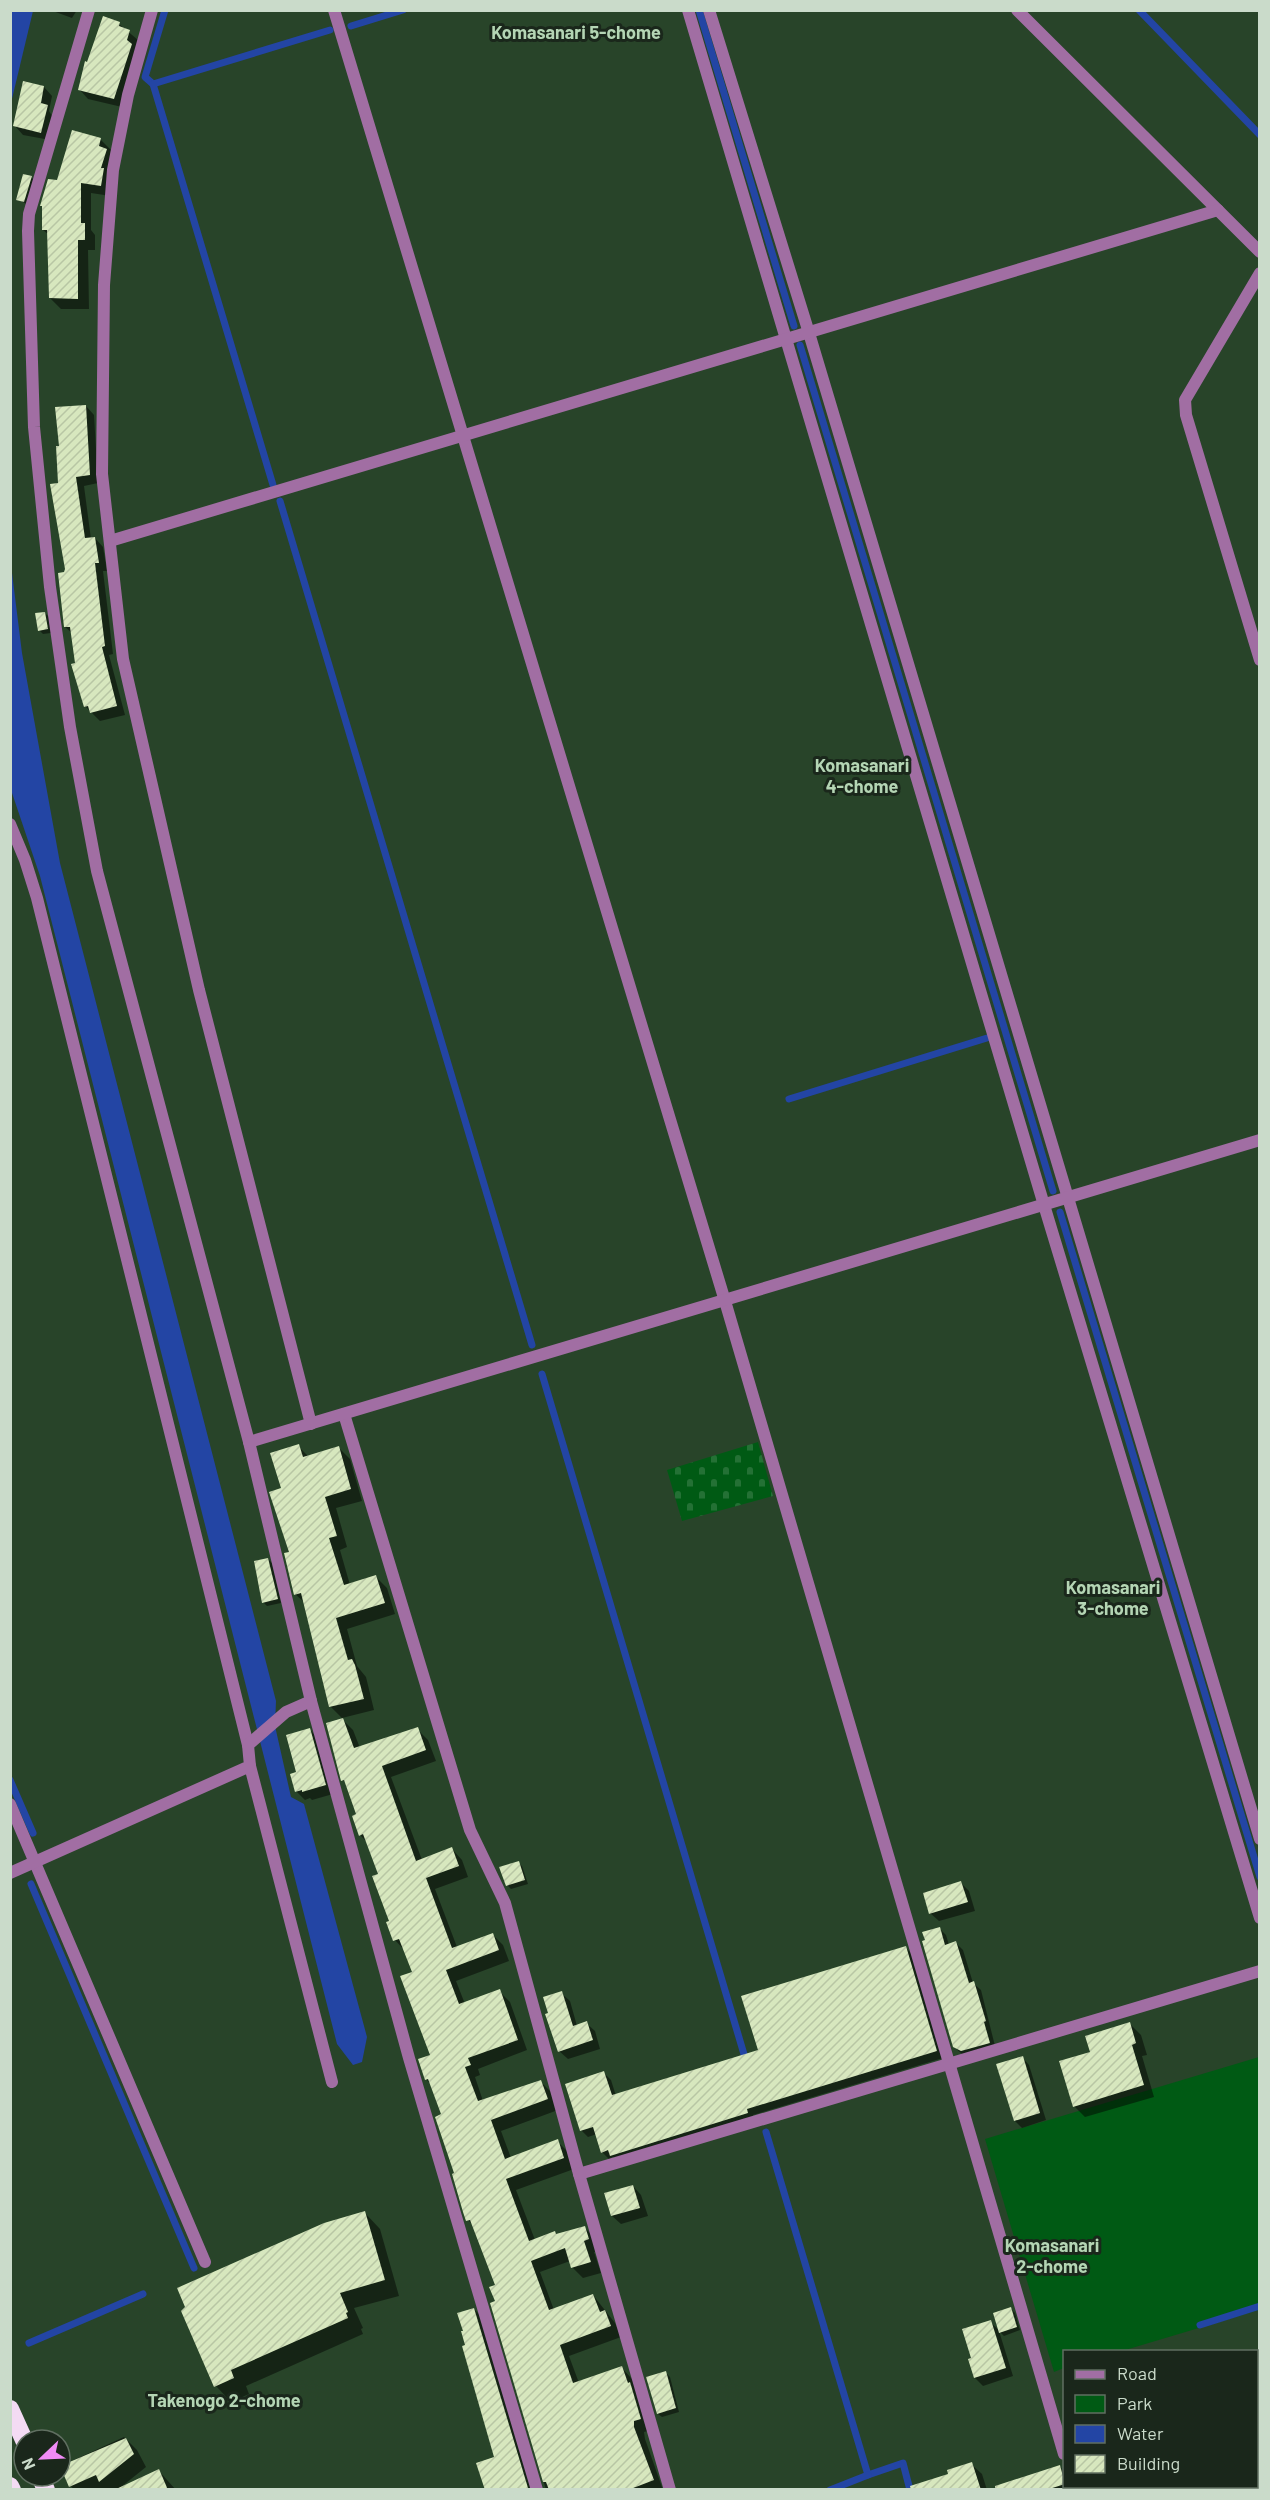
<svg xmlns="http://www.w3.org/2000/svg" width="1270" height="2500" viewBox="0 0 1270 2500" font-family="Barlow,sans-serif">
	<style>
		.green { fill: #005a14 }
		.cemetery { fill: url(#cemetery-stones) }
		.water { fill: #2345a4 }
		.shadow { fill: #0007 }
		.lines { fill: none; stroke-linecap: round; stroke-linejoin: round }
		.stream { stroke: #2345a4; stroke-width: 7 }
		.building { fill: url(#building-hatch) }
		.street { stroke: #a16ea3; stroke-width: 12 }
		.highway { stroke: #f4dbf4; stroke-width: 18 }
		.labels { text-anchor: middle; stroke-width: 6; stroke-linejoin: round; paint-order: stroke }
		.neighbourhood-label { font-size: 18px; font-weight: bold; fill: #b4d5b4; stroke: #1a271b }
	</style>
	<defs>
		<pattern id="cemetery-stones" width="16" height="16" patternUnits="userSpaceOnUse" patternTransform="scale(1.5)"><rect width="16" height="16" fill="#005a14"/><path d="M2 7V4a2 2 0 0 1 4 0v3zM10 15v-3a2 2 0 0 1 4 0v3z" fill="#247135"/></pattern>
		<pattern id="building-hatch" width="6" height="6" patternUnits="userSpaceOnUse" patternTransform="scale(1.5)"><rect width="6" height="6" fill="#d7e7be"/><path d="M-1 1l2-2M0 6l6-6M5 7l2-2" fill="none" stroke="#b8c6a4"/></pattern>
	</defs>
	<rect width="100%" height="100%" fill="#284429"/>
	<path class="green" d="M1259 2057V2310L1122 2351 1064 2352V2368L1054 2372 985 2139Z"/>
	<path class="cemetery" d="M758 1442 773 1496 682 1521 667 1470Z"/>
	<g class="water">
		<path d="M11 10 33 11 11 103 10 11Z"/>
		<path d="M10 557 22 653 60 863 276 1701 275 1726 291 1797 304 1804 367 2037 362 2062 353 2065 337 2044 40 876 11 790Z"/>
	</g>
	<g class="shadow">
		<path d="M77 10 72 18 50 10Z"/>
		<path d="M119 24 138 40 122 107 88 99 80 90Z"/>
		<path d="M44 87 52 96 49 111 54 119 50 140 23 135 15 126Z"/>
		<path d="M73 131 101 140 111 150 110 154 116 161 111 196 91 193V230L95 235V250H88L89 309H61L50 298 49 235 43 230Z"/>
		<path d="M31 177 35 181 28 205 18 199Z"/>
		<path d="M86 406 94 415 98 483 84 486 91 539 95 538 103 547 107 571H103L113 654 109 655 125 715 100 721 85 706 72 633 65 627 66 569 59 484 60 447Z"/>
		<path d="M45 613 49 617 51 633 43 634 39 630Z"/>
		<path d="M298 1446 309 1457 339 1448 350 1459 362 1501 336 1508 347 1547 340 1550 350 1585 376 1577 387 1588 395 1614 347 1629 357 1666 366 1677 374 1710 342 1718 331 1707 305 1603 295 1594 283 1489Z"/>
		<path d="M268 1559 272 1563 281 1603 267 1606 263 1602Z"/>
		<path d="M342 1719 353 1730 360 1748 417 1729 428 1740 436 1761 391 1777 422 1860 452 1849 462 1860 468 1877 435 1889 457 1947 493 1935 503 1945 509 1961 456 1981 465 2004 499 1991 510 2002 527 2050 478 2069 480 2075 475 2077 483 2101 541 2082 552 2093 558 2110 501 2131 511 2158 557 2141 568 2152 574 2169 516 2190 535 2240 585 2228 596 2239 599 2250 594 2252 601 2273 583 2278 572 2267 570 2261 540 2272 554 2310 593 2295 615 2323 621 2337 569 2356 579 2383 622 2368 632 2379 651 2430 644 2432 645 2439 663 2490H546L492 2304 497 2302 496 2286 473 2225 468 2220 443 2115 432 2086 426 2079 432 2055 413 1973 405 1951 395 1940 380 1875 367 1842 360 1835 358 1815 347 1784 343 1780Z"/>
		<path d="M309 1729 318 1738 333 1794 312 1800 310 1798 305 1800 296 1791 298 1773Z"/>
		<path d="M518 1863 522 1866 528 1884 511 1889 507 1885Z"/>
		<path d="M961 1883 969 1891 975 1911 939 1921 930 1913Z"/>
		<path d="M939 1928 946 1935 949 1945 956 1943 963 1950 973 1983 981 1990 996 2050 962 2054 954 2047Z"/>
		<path d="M906 1948 912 1954 943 2058 753 2115 754 2119 618 2162 613 2157 609 2159 602 2152 597 2134 588 2137 581 2130 604 2073 611 2080 616 2096 760 2051Z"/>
		<path d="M561 1993 570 2001 577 2026 586 2023 595 2031 600 2049 568 2059 559 2051Z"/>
		<path d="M1130 2024 1141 2035 1147 2055 1142 2056 1154 2097 1085 2117 1074 2106 1091 2053Z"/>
		<path d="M1022 2057 1029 2065 1046 2120 1022 2128 1015 2121Z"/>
		<path d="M633 2186 641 2195 648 2216 621 2224 612 2216Z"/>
		<path d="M365 2213 380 2229 399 2296 354 2308 363 2328 361 2329 363 2334 246 2386 249 2394 231 2402 216 2386Z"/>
		<path d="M474 2309 485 2320 535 2490H487L496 2458 467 2346Z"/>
		<path d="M1011 2309 1015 2313 1020 2330 1004 2336 999 2331 1013 2376 983 2386 975 2378 973 2359 990 2322 1000 2331Z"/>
		<path d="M666 2373 670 2377 679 2412 662 2417 658 2414Z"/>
		<path d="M124 2437 137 2450 146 2467 121 2487 159 2471 176 2490H74L71 2486 63 2465Z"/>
		<path d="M971 2464 982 2474 987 2490H928Z"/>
		<path d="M1060 2467 1064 2471V2486H1072L1073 2490H1015Z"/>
		<path d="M1194 2486H1212L1204 2490H1197Z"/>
	</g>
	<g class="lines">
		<g class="stream">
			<path d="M699 10 794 326"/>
			<path d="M1139 10 1260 135"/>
			<path d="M351 26 403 10"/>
			<path d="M153 84 145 77 165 10"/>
			<path d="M800 345 1053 1191"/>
			<path d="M273 485 153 84 330 30"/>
			<path d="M280 501 532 1345"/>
			<path d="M789 1099 987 1038"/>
			<path d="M1060 1212 1260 1877"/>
			<path d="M542 1374 746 2061"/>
			<path d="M10 1780 33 1833"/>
			<path d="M31 1884 194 2268"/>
			<path d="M766 2132 868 2475 903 2463 910 2490"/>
			<path d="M1200 2325 1260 2306"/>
			<path d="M29 2343 143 2294"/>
			<path d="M830 2490 868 2475"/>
		</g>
	</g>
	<g class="building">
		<path d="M103 16 120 22 119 26 130 30 127 40 132 44 114 99 78 90 85 61 87 62Z"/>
		<path d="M23 81 44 86 41 103 48 105 41 133 13 126Z"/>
		<path d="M72 130 101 138 99 146 107 149 101 168H104L101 186 81 183V223H85V240H78V299L49 298 47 230H42V206H40L48 179 57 180Z"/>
		<path d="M23 174 32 176 24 202 16 200Z"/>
		<path d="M86 405 90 475 76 477 85 538 95 537 99 563H95L105 646 102 647 117 706 90 713 88 706 84 707 71 664 75 663 70 627H64L58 573 64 572 65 569 50 484 58 483 56 446H59L55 407Z"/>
		<path d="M45 612 48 629 38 631 35 613Z"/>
		<path d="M299 1444 303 1457 339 1446 351 1489 325 1497 337 1536 329 1538 344 1585 376 1575 385 1603 336 1618 348 1660 352 1659 355 1665 364 1699 329 1707 301 1593 294 1595 284 1553 289 1552 269 1492 281 1488 270 1453Z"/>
		<path d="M268 1558 278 1599 262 1603 254 1561Z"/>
		<path d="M343 1718 354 1748 418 1727 426 1750 382 1766 416 1861 452 1847 459 1866 426 1878 452 1948 493 1933 499 1950 446 1970 459 2004 500 1989 518 2040 468 2058 471 2065 465 2067 478 2101 541 2080 548 2099 491 2120 505 2159 558 2139 564 2158 506 2179 529 2241 555 2231 556 2234 585 2226 589 2239 584 2241 591 2262 571 2268 565 2248 531 2261 549 2310 593 2294 600 2312 605 2310 611 2326 560 2345 573 2383 622 2366 628 2383 630 2382 641 2419 634 2421V2427L654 2480 628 2490H549L546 2482H543L490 2303 495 2301 489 2287 495 2285 470 2220 466 2221 463 2212 452 2174 454 2173 435 2117 441 2114 428 2079 425 2080 418 2059 430 2055 400 1976 412 1972 399 1939 393 1941 386 1922 389 1921 372 1876 378 1874 363 1834 359 1836 352 1816 356 1814 344 1780 341 1781 326 1723Z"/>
		<path d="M310 1728 326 1785 302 1792V1790L295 1792 290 1774 296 1772 286 1735Z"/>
		<path d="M519 1861 525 1880 506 1886 499 1867Z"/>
		<path d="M961 1881 968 1902 929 1914 923 1893Z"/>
		<path d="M940 1927 945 1945 956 1941 969 1983 974 1981 986 2021 984 2022 990 2043 961 2051 953 2047 922 1941 925 1940 922 1932Z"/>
		<path d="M906 1946 937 2051 747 2109 748 2113 610 2156 608 2150 601 2153 593 2127 580 2131 565 2084 604 2071 612 2095 758 2050 741 1996Z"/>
		<path d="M562 1991 573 2026 587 2021 593 2040 558 2052 545 2014 548 2013 543 1997Z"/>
		<path d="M1130 2022 1136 2043 1132 2045 1144 2085 1073 2107 1059 2061 1090 2052 1085 2036Z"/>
		<path d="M1023 2056 1040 2113 1014 2121 996 2064Z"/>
		<path d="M633 2185 640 2208 611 2216 604 2193Z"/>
		<path d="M365 2211 385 2280 340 2293 348 2312 346 2313 348 2318 231 2370 234 2378 214 2387 181 2311 185 2307 177 2288 324 2223Z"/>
		<path d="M1011 2307 1017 2327 999 2333 993 2313Z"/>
		<path d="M474 2308 528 2488 523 2490H485L476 2463 494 2457 462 2346 465 2345 461 2331H463L457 2313Z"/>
		<path d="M991 2320 1006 2368 974 2378 968 2359 971 2358 962 2329Z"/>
		<path d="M666 2371 676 2408 657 2414 646 2377Z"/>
		<path d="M126 2438 134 2454 99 2482 96 2475 69 2487 60 2466Z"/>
		<path d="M972 2462 981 2490H911L910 2486 948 2474 947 2470Z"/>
		<path d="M1060 2465 1065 2484 1046 2490H995V2486Z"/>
		<path d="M159 2469 168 2490H114Z"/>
	</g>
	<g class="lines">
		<g class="street">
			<path d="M89 10 29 214 28 231 34 427 50 587 70 727 97 871 249 1442 311 1701 409 2058 537 2490"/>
			<path d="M152 10 128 95 113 170 104 285 102 474 123 659 199 990 311 1424"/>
			<path d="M334 10 725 1301 1064 2454"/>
			<path d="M688 10 1044 1205 1260 1918"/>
			<path d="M709 10 809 333 1260 1839"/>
			<path d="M1017 10 1260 252"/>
			<path d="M1260 273 1185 400 1186 415 1260 660"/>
			<path d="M110 541 1218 210"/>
			<path d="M10 824 25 860 37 898 248 1745"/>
			<path d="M344 1414 470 1830 505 1903 579 2174 670 2490"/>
			<path d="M249 1442 1260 1140"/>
			<path d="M250 1766 332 2082"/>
			<path d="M10 1804 205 2262"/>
			<path d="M10 1873 250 1766 248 1745 286 1712 311 1701"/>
			<path d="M579 2174 1260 1971"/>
			<path d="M1256 2481 1260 2480"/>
			<path d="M1074 2486 1075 2490"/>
			<path d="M1231 2490 1239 2486"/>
		</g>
		<g class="highway">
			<path d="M10 2409 24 2440"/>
			<path d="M40 2476 46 2490"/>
			<path d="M10 2486 12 2490"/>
		</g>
	</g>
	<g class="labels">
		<g class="neighbourhood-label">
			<text x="576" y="39">Komasanari 5-chome</text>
			<text x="862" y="772">Komasanari<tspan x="862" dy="21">4-chome</tspan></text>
			<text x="1113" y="1594">Komasanari<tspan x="1113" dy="21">3-chome</tspan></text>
			<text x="1052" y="2252">Komasanari<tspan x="1052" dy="21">2-chome</tspan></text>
			<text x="224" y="2407">Takenogo 2-chome</text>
		</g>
	</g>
	<rect width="1270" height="2500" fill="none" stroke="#cadbca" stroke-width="24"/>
	<rect x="1063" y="2350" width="195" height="138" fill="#1a271b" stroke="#606f61" stroke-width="1.5"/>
	<rect x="1075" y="2370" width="30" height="9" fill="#a16ea3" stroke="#606f61" stroke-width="1.5"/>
	<text x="1117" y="2380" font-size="18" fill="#cadbca">Road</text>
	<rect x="1075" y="2395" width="30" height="18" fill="#005a14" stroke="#606f61" stroke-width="1.5"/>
	<text x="1117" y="2410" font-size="18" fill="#cadbca">Park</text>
	<rect x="1075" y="2425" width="30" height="18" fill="#2345a4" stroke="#606f61" stroke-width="1.5"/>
	<text x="1117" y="2440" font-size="18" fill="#cadbca">Water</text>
	<rect x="1075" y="2455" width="30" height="18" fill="url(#building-hatch)" stroke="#606f61" stroke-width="1.5"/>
	<text x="1117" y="2470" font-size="18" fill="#cadbca">Building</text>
	<g transform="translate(42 2458) rotate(247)"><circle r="28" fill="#1a271b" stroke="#606f61" stroke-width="1.5"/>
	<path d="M0-4.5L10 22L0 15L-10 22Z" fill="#f08bf6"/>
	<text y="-9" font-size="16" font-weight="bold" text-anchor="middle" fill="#cadbca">N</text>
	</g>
</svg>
